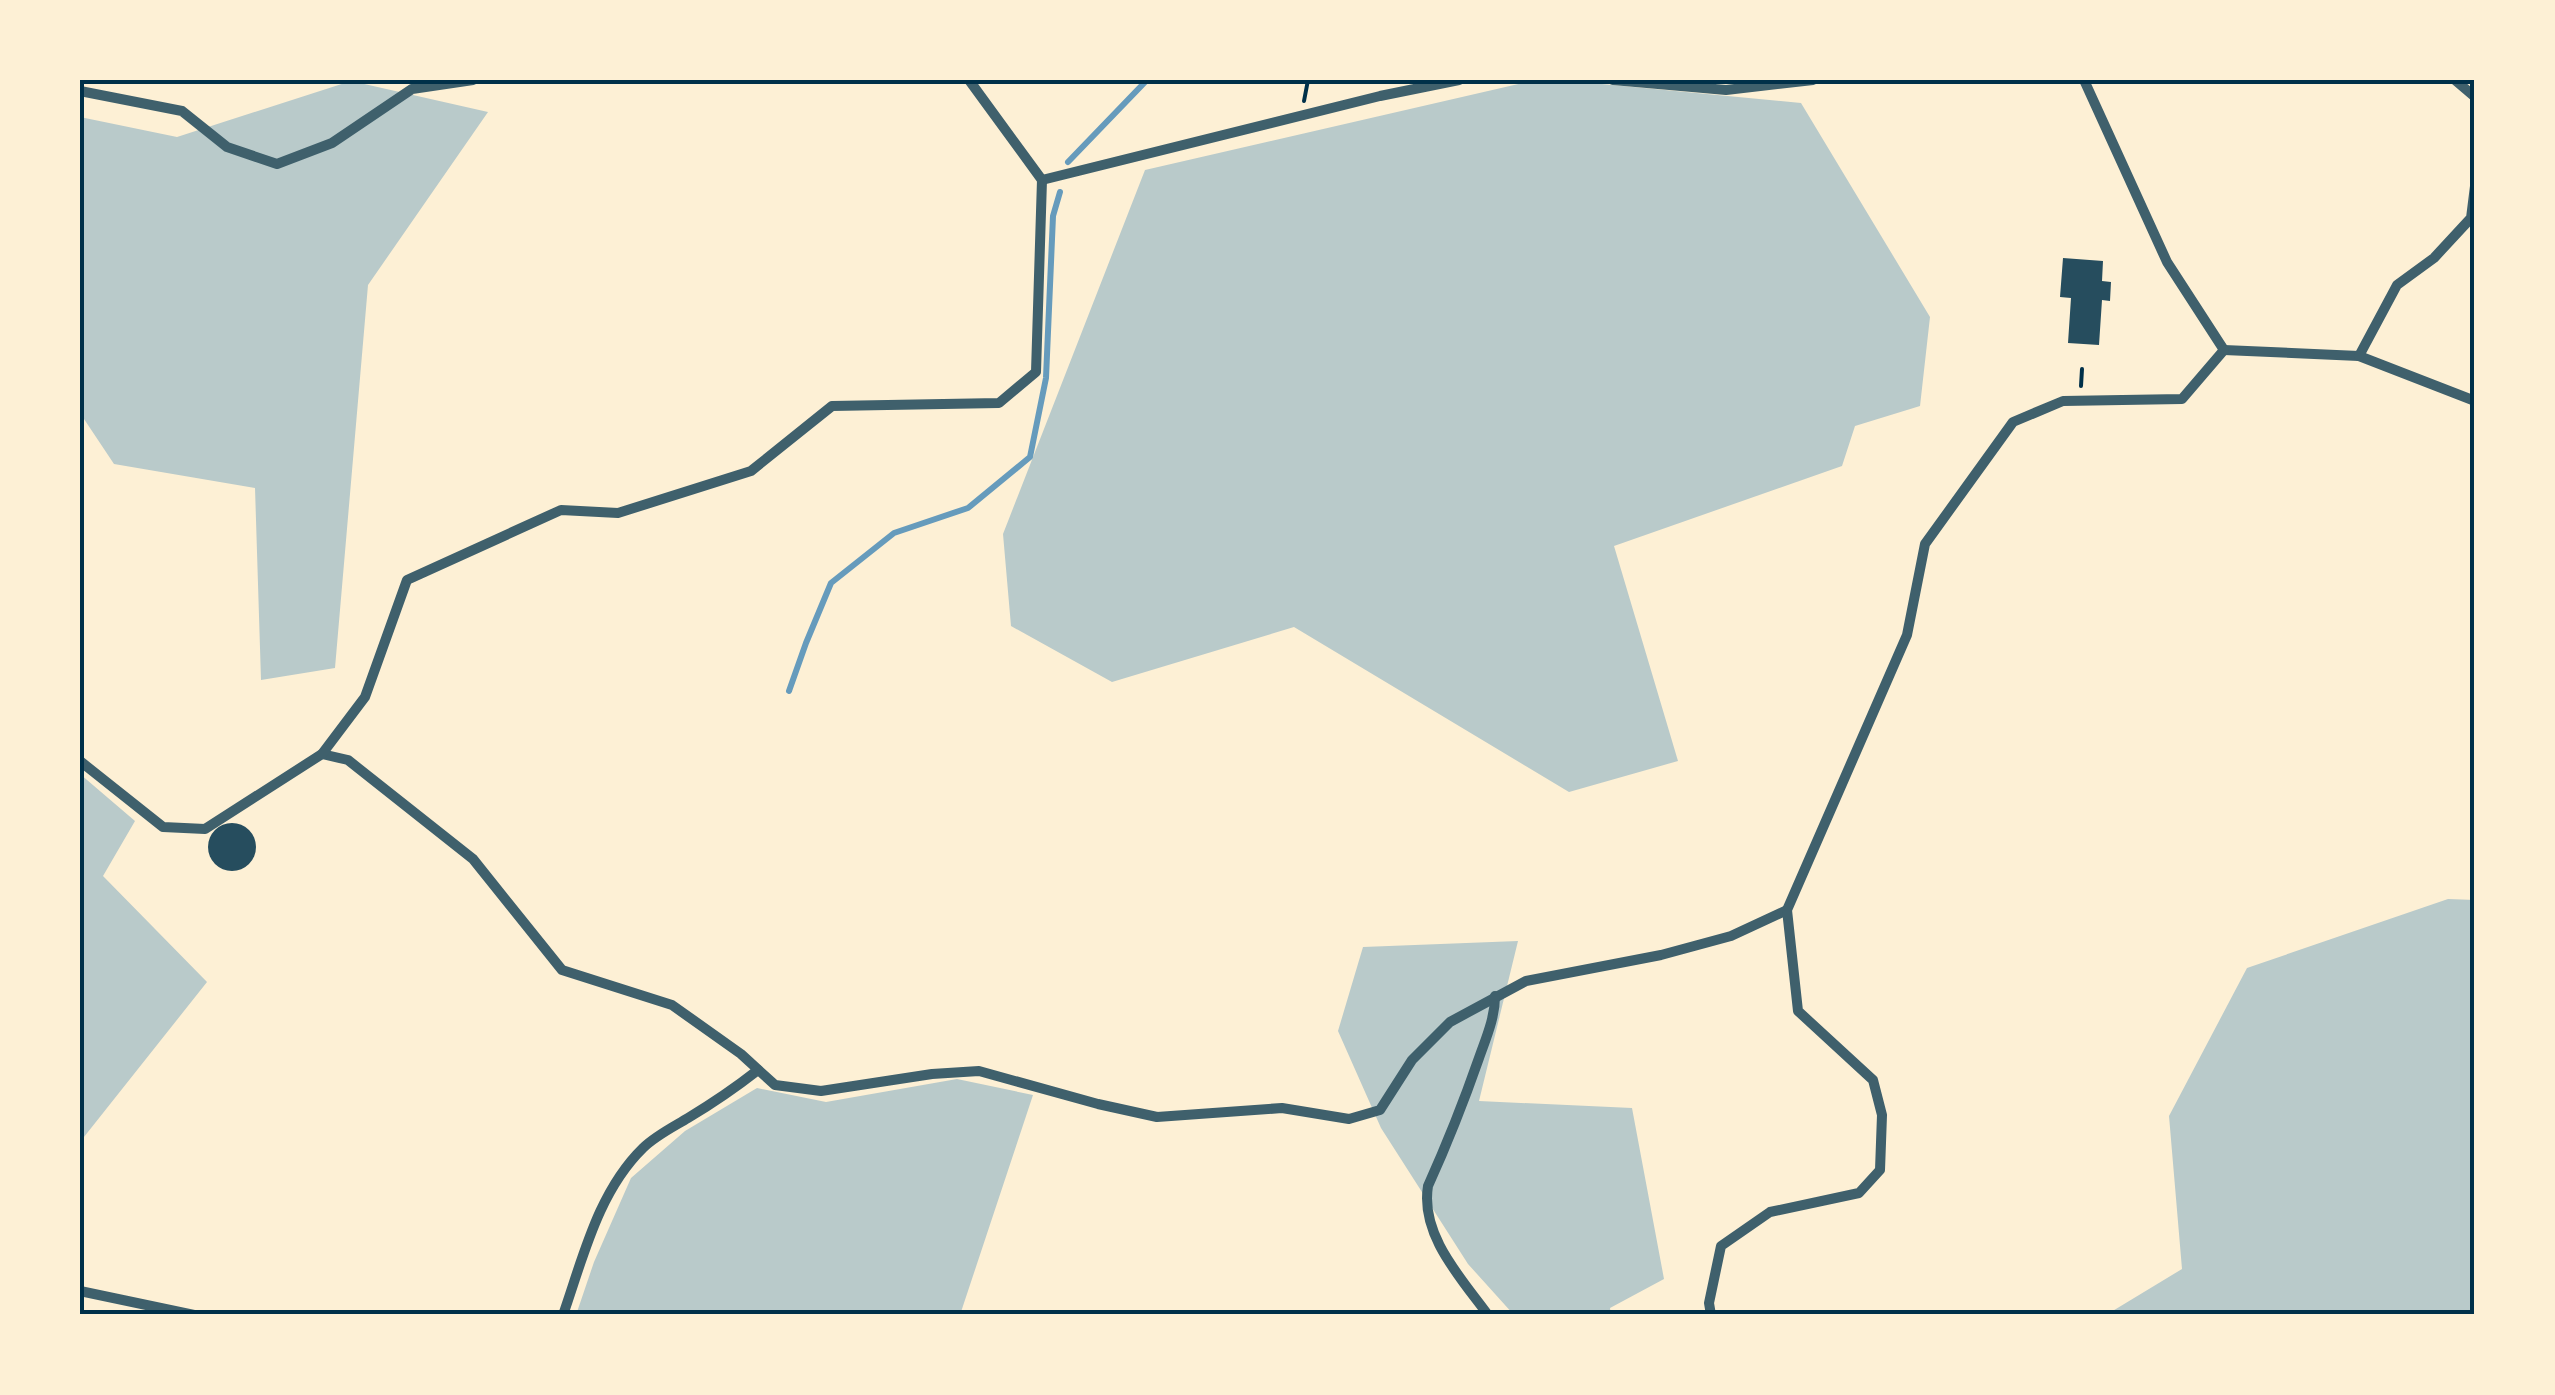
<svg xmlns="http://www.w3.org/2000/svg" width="2555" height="1395" viewBox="0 0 2555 1395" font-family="'PT Sans',sans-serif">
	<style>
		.green { fill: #b9caca }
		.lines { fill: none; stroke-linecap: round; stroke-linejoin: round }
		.stream { stroke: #669bbc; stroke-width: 6 }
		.building { fill: #264d5e }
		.path { stroke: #003049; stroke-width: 4 }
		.minor { stroke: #3f606c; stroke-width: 10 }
		.neatline { fill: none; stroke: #003049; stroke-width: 4 }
	</style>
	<rect width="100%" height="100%" fill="#fdf0d5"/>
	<g class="green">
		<path d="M1536 80H1560L1801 103 1930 317 1920 406 1855 426 1842 466 1614 546 1678 761 1569 792 1294 627 1112 682 1011 626 1003 534 1145 170Z"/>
		<path d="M351 81 488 112 368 285 335 668 261 680 255 488 114 464 80 413V117L177 137Z"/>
		<path d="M80 774 135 821 103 876 207 982 80 1142Z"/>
		<path d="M2448 899 2475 900V1315H2106L2182 1269 2169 1116 2247 968Z"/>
		<path d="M1518 941 1479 1101 1632 1108 1664 1279 1610 1308 1611 1315H1514L1468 1264 1381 1128 1338 1031 1363 947Z"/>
		<path d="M957 1079 1033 1095 960 1315H576L594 1262 631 1178 685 1131 757 1088 826 1102Z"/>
	</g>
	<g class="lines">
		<g class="stream">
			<path d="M1068 162 1147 80"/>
			<path d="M789 691 806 643 831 583 894 533 968 508 1030 457 1046 378 1053 216 1060 192"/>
		</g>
	</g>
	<g class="building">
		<path d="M2063 258 2103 261 2102 281 2111 282 2110 301 2102 300 2099 345 2068 343 2071 298 2060 297Z"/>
		<circle cx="232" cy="847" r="24"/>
	</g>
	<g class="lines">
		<g class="path">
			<path d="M1304 101 1308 80"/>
			<path d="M2081 386 2082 369"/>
		</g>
		<g class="minor">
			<path d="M1613 80 1726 90 1813 80"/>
			<path d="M2084 80 2167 262 2224 350"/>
			<path d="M2455 80 2475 97"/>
			<path d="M80 91 182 111 227 147 277 164 332 143 412 89 473 80"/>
			<path d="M1042 180 1380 96 1459 80"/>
			<path d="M2224 350 2359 356 2475 401"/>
			<path d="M2359 356 2397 285 2434 258 2471 218 2475 186"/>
			<path d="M322 754 348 760 473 859 562 970 672 1005 741 1054 775 1085 821 1091 932 1074 979 1071 1098 1104 1157 1117 1282 1108 1349 1119 1380 1110 1412 1060 1450 1022 1526 981 1661 955 1731 936 1787 910"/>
			<path d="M80 761 163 827 205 829 322 754 365 697 407 580 561 510 618 513 751 471 832 406 999 403 1036 372 1042 180 969 80"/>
			<path d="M80 1291 194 1315"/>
			<path d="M563 1315C583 1258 598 1192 643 1148 655 1136 673 1127 688 1118 713 1103 735 1088 758 1070"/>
			<path d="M1488 1315C1461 1278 1420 1235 1428 1186 1447 1144 1464 1101 1479 1058 1486 1038 1495 1018 1495 996"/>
			<path d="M1711 1315 1709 1303 1721 1246 1770 1212 1859 1193 1880 1170 1882 1115 1873 1080 1798 1011 1787 910 1907 635 1925 544 2013 422 2063 401 2182 399 2224 350"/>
		</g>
	</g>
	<rect width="2555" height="1395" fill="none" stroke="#fdf0d5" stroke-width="165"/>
	<rect x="82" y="82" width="2390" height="1230" class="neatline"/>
</svg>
